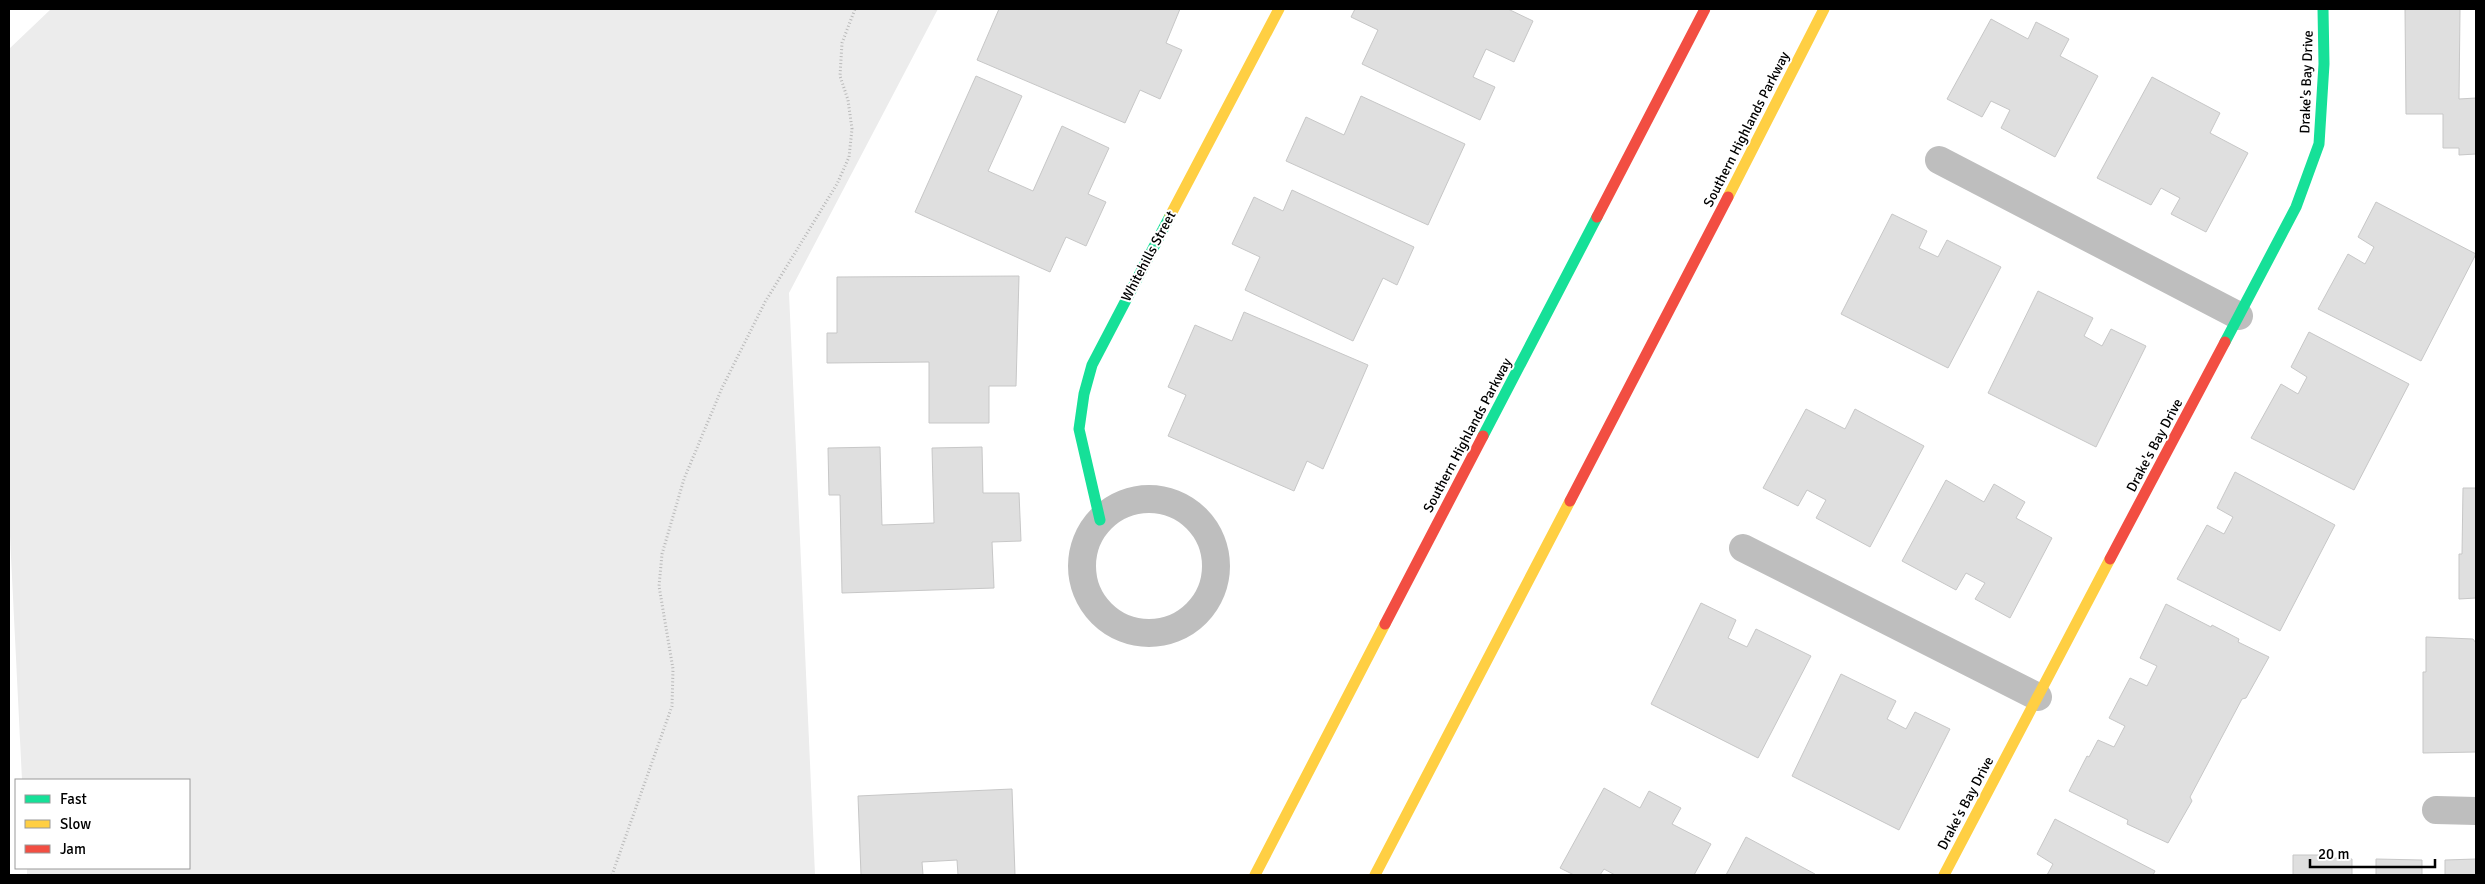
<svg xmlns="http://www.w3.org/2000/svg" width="2485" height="884" viewBox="0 0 2485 884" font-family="Signika,sans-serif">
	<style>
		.green { fill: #ececec }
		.building { fill: #dfdfdf; stroke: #c7c7c7 }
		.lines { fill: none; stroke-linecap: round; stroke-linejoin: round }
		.path { stroke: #b9b9b9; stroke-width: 3; stroke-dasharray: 1 2.5; stroke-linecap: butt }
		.street { stroke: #bebebe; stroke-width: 28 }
		.fast { stroke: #16e098; stroke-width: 11 }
		.slow { stroke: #ffcf43; stroke-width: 11 }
		.jam { stroke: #f24e42; stroke-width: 11 }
		.labels { text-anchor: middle; stroke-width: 4; stroke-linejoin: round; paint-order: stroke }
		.street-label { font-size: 14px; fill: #000; stroke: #fff }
	</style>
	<rect width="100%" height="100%" fill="#fff"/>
	<path class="green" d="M51 9H938L789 293 815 875H27V868H189V780H22L9 516V49Z"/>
	<g class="building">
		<path d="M999 9H1180L1166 43 1182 50 1160 99 1140 90 1125 123 977 60Z"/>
		<path d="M1355 9H1508L1533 21 1514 62 1486 49 1473 77 1495 87 1480 120 1362 64 1378 30 1351 17Z"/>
		<path d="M2405 9H2460L2459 99 2476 98V154L2459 155V148H2443V114H2406Z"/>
		<path d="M1991 19 2028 39 2036 22 2069 39 2060 56 2098 76 2055 157 2001 128 2010 110 1991 101 1982 117 1947 99Z"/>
		<path d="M976 76 1022 96 988 171 1033 191 1062 126 1109 148 1088 194 1106 202 1086 246 1066 237 1050 272 915 212Z"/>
		<path d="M2152 77 2220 113 2210 133 2248 153 2206 232 2171 214 2180 198 2161 188 2151 205 2097 178Z"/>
		<path d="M1361 96 1465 144 1428 225 1286 161 1306 117 1344 135Z"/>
		<path d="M1292 190 1414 247 1397 285 1383 278 1353 341 1245 290 1260 257 1232 244 1254 197 1283 211Z"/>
		<path d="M2376 202 2476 254 2421 361 2318 309 2348 254 2365 264 2374 247 2358 237Z"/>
		<path d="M1892 214 1927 231 1919 248 1938 257 1947 240 2001 267 1948 368 1841 314Z"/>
		<path d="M1019 276 1016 386H989V423H929V362L827 363V333H837V277Z"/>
		<path d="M2038 291 2093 318 2084 336 2102 346 2111 329 2146 346 2096 447 1988 393Z"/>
		<path d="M1244 312 1368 365 1323 469 1307 461 1294 491 1168 436 1186 395 1168 387 1195 325 1232 341Z"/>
		<path d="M2309 332 2409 384 2354 490 2251 438 2281 384 2298 394 2307 377 2291 367Z"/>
		<path d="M1806 409 1845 429 1855 409 1924 446 1870 547 1816 518 1826 500 1807 490 1798 506 1763 488Z"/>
		<path d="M880 447 882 525 934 523 932 448 982 447 983 493H1019L1021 541 992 542 994 588 842 593 840 495H829L828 448Z"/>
		<path d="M2235 472 2335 525 2280 631 2177 579 2207 525 2224 534 2233 517 2217 508Z"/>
		<path d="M1946 480 1984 502 1994 484 2025 502 2016 518 2052 538 2010 618 1975 599 1985 583 1966 573 1956 590 1902 561Z"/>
		<path d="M2463 488H2476V598L2459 599V554H2462Z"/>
		<path d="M1701 603 1736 620 1728 638 1747 647 1756 629 1811 656 1758 758 1651 704Z"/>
		<path d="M2166 604 2211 627 2212 625 2239 639 2238 642 2269 657 2246 698 2242 699 2190 797 2192 801 2168 843 2127 824 2128 820 2069 791 2087 756 2089 757 2098 740 2114 747 2125 726 2109 718 2130 678 2147 686 2157 666 2140 658Z"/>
		<path d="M2426 637 2473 639 2476 643V752L2423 753V672H2426Z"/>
		<path d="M1841 674 1896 701 1887 719 1906 729 1915 712 1950 729 1899 830 1792 776Z"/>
		<path d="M1604 788 1640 808 1649 791 1681 808 1672 824 1711 844 1694 875H1615L1604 869 1600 875H1574L1560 868Z"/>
		<path d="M1012 789 1015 875H958L957 860 922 862 923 875H861L858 796Z"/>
		<path d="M2055 819 2155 871 2153 875H2047L2053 864 2037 854Z"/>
		<path d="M1746 837 1815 874 1814 875H1726Z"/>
		<path d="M2293 855H2333V858L2352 859V875H2293Z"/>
		<path d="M2376 859 2422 860V875H2376Z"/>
		<path d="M2476 859V875H2445V860Z"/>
	</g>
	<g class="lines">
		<path class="path" d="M612 875 672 706 673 669 659 586 662 554 684 479 722 388 765 302 837 184 849 157 852 129 848 100 840 76 842 43 855 9"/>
		<g class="street">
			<path d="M1939 160 2239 316"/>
			<circle cx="1149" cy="566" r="67"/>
			<path d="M1743 548 2038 697"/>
			<path d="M2436 810 2476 811"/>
		</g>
		<g class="fast">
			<path d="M2225 342 2296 207 2319 144 2324 64 2323 9"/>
			<path d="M1483 436 1597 217"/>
			<path d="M1100 520 1079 429 1084 394 1092 365 1170 216"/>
		</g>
		<g class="slow">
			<path d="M1728 197 1824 9"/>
			<path d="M1170 216 1279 9"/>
			<path d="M1255 875 1385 624"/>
			<path d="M1375 875 1570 501"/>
			<path d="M1944 875 2110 559"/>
		</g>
		<g class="jam">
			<path d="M1597 217 1705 9"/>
			<path d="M1570 501 1728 197"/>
			<path d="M2110 559 2225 342"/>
			<path d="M1385 624 1483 436"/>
		</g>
	</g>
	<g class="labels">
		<g class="street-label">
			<text transform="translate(2306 82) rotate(-88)" y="5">Drake's Bay Drive</text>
			<text transform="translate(1746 129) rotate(-63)" y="5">Southern Highlands Parkway</text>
			<text transform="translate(1148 256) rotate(-62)" y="5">Whitehills Street</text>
			<text transform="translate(1467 435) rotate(-62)" y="5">Southern Highlands Parkway</text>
			<text transform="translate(2154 445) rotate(-62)" y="5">Drake's Bay Drive</text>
			<text transform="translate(1965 803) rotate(-62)" y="5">Drake's Bay Drive</text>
		</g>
	</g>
	<rect width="2485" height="884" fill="none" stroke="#000000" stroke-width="20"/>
	<rect x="15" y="779" width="175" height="90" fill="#ffffff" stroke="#999999"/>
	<rect x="25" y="795" width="25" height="8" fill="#16e098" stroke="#999999"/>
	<text x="60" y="804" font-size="15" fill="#000000">Fast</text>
	<rect x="25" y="820" width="25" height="8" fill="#ffcf43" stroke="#999999"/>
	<text x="60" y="829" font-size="15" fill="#000000">Slow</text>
	<rect x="25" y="845" width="25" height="8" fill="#f24e42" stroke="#999999"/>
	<text x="60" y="854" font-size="15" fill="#000000">Jam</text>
	<path d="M2310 859v8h125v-8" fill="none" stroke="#000000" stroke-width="2.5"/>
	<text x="2318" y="859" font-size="15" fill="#000000" stroke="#ffffff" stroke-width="4" paint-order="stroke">20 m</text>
</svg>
